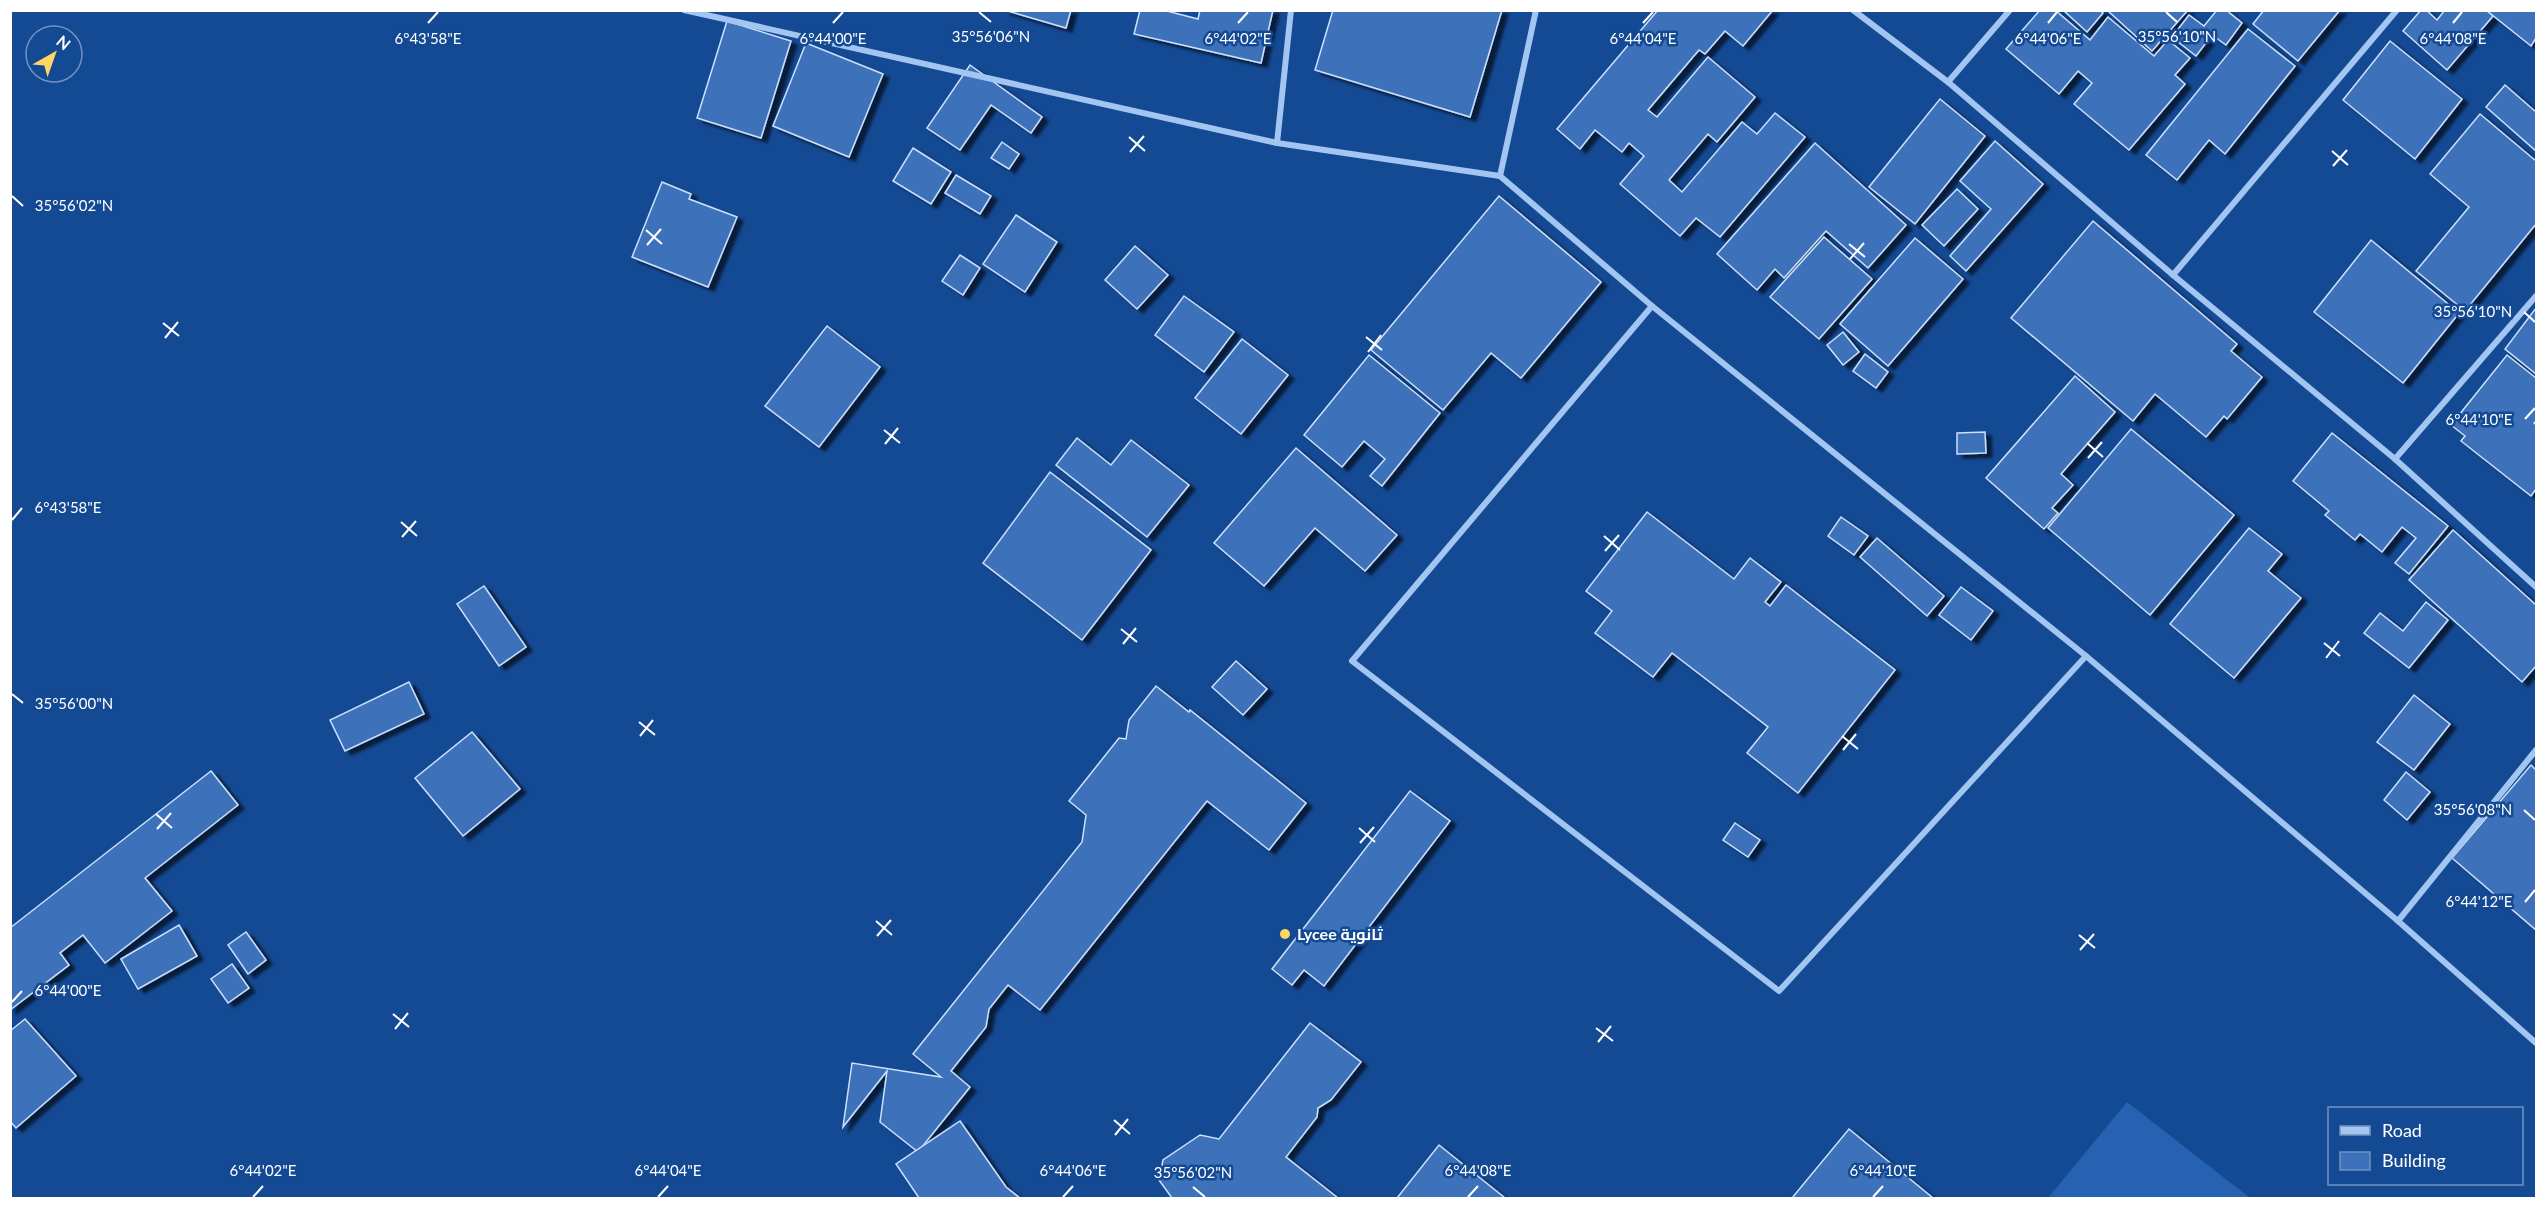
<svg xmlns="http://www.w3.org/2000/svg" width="2547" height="1209" viewBox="0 0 2547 1209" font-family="Lato,Cairo,sans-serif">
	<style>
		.grass { fill: #2762b2 }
		.building { fill: #3d72bb; stroke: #cbe0fc; stroke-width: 1.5; filter: url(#shadow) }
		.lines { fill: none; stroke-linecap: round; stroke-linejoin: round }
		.street { stroke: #a3c5f1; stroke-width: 6 }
		.ticks { fill: none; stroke: #fff; stroke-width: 2 }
		.poi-dot { fill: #ffd664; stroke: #144993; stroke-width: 2 }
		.labels { text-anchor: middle; stroke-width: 5; stroke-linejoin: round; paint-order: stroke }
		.poi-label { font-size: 16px; font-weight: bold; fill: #fff; stroke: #144993; text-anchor: start }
		.ticks-label { font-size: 15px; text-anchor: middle; fill: #fff; stroke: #144993; stroke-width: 5; stroke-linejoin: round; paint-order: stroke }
	</style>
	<defs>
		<filter id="shadow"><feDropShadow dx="6" dy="4" stdDeviation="1.5" flood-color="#0009"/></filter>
	</defs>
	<rect width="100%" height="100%" fill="#144993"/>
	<path class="grass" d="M2127 1102 2250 1198H2048Z"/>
	<g class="building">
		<path d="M1004 10H1071L1066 28Z"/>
		<path d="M1140 10H1163L1198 19 1200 10H1273L1261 63 1134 34Z"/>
		<path d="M1333 10H1502L1470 117 1315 70Z"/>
		<path d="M1658 10H1773L1743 46 1725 31 1705 54 1699 50 1648 110 1657 117 1708 57 1755 97 1717 142 1708 134 1669 180 1682 192 1742 122 1757 134 1775 113 1805 137 1720 237 1696 218 1680 236 1620 184 1644 156 1629 143 1622 152 1595 130 1580 149 1557 129Z"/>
		<path d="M2040 10H2055L2090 40 2108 17 2154 56 2168 40 2190 58 2175 75 2185 84 2129 150 2074 104 2092 83 2078 71 2059 94 2006 49Z"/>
		<path d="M2063 10H2100L2103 13 2087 32Z"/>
		<path d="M2107 10H2188L2152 51Z"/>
		<path d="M2217 10H2226L2242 23 2226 45 2212 35 2196 56 2172 37 2189 15 2204 26Z"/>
		<path d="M2264 10H2340L2298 61 2253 24Z"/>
		<path d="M2421 10H2426L2437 20 2445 10H2486L2493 16 2447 70 2403 31Z"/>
		<path d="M2486 10H2536V38L2531 46Z"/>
		<path d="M727 21 791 41 761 138 697 118Z"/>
		<path d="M2248 29 2295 66 2225 154 2209 140 2177 180 2146 155Z"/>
		<path d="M2390 41 2462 99 2415 159 2343 100Z"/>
		<path d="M806 43 883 74 849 157 773 126Z"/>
		<path d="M970 65 1042 117 1031 133 991 105 960 150 927 128Z"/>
		<path d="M2505 85 2536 112V151L2486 107Z"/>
		<path d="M1940 99 1985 136 1915 224 1869 187Z"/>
		<path d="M2480 114 2536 161V224L2465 311 2416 271 2469 207 2430 174Z"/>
		<path d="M1995 141 2043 184 1966 271 1950 256 1991 209 1960 181Z"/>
		<path d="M1002 142 1019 154 1009 169 991 158Z"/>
		<path d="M1815 143 1906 225 1868 268 1826 231 1784 278 1775 269 1757 290 1717 254Z"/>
		<path d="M913 148 951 172 931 204 893 181Z"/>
		<path d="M956 175 991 196 980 214 945 193Z"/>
		<path d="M662 182 691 194 689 199 737 217 708 287 632 257Z"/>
		<path d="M1957 189 1978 209 1944 246 1922 225Z"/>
		<path d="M1499 196 1601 282 1521 378 1491 353 1443 410 1371 350Z"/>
		<path d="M1016 215 1057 242 1025 292 983 264Z"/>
		<path d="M2093 221 2237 344 2231 351 2262 377 2227 419 2224 416 2206 437 2155 394 2133 421 2011 318Z"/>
		<path d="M1824 237 1872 279 1819 339 1770 297Z"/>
		<path d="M1915 238 1963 279 1888 366 1840 324Z"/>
		<path d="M2371 240 2459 313 2403 383 2314 312Z"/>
		<path d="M1135 246 1168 275 1137 309 1105 280Z"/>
		<path d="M960 255 980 268 963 295 942 281Z"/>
		<path d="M1184 296 1234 332 1204 372 1155 335Z"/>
		<path d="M2536 308V374L2505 349Z"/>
		<path d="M827 326 880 367 819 447 765 406Z"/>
		<path d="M1843 332 1859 352 1843 365 1827 345Z"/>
		<path d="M1242 339 1288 375 1241 434 1195 398Z"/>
		<path d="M1865 354 1888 372 1876 388 1853 371Z"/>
		<path d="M1369 355 1440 413 1382 486 1370 476 1385 459 1364 441 1342 467 1304 435Z"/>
		<path d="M2507 355 2536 378V421L2534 423 2536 425V489L2531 496 2461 441 2465 436 2451 425Z"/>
		<path d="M2075 376 2115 412 2061 474 2073 485 2052 508 2058 513 2044 529 1986 478Z"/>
		<path d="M2131 429 2234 515 2150 615 2048 528Z"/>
		<path d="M1985 432 1986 453 1957 454V433Z"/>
		<path d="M2332 433 2448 526 2409 574 2395 563 2416 538 2402 527 2382 552 2360 534 2355 540 2325 515 2329 511 2293 481Z"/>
		<path d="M1077 438 1111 465 1131 440 1189 485 1147 537 1056 465Z"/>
		<path d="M1296 448 1397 535 1365 571 1315 528 1264 586 1214 543Z"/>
		<path d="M1050 472 1151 550 1082 640 983 563Z"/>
		<path d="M1647 512 1734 579 1750 558 1781 582 1765 602 1770 606 1786 585 1895 670 1798 793 1747 753 1768 727 1672 653 1653 677 1595 633 1612 611 1586 591Z"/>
		<path d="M1841 517 1868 536 1854 555 1828 536Z"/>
		<path d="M2249 528 2282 554 2268 571 2301 598 2234 678 2170 624Z"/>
		<path d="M2453 530 2536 605V666L2522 682 2409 580Z"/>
		<path d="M1877 538 1944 596 1927 616 1860 557Z"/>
		<path d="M484 586 526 647 499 666 457 604Z"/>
		<path d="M1961 587 1993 611 1971 640 1939 615Z"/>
		<path d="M2426 602 2448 620 2409 668 2364 633 2380 613 2403 631Z"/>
		<path d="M1236 661 1267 689 1243 715 1212 687Z"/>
		<path d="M409 682 424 714 345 751 330 720Z"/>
		<path d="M1156 686 1189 712 1190 710 1306 803 1269 850 1207 801 1040 1010 1008 985 989 1009 986 1027 951 1071 970 1087 918 1152 880 1122 887 1071 843 1127 852 1063 941 1077 913 1054 1082 842 1086 815 1069 801 1119 738 1126 739 1129 720Z"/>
		<path d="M2414 695 2450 724 2414 770 2377 742Z"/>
		<path d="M472 732 520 789 463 836 415 778Z"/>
		<path d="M2531 765 2536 770V930L2452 858Z"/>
		<path d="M211 771 238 805 145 878 172 911 105 963 83 935 60 953 69 965 10 1010V928Z"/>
		<path d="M2406 772 2430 792 2407 820 2384 800Z"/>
		<path d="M1410 791 1450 821 1324 986 1304 970 1292 985 1272 969Z"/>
		<path d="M1735 823 1760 840 1748 857 1723 840Z"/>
		<path d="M179 925 197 956 138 989 121 959Z"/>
		<path d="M246 932 266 960 248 974 228 945Z"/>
		<path d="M232 964 249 988 228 1003 211 979Z"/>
		<path d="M25 1019 76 1076 16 1128 10 1121V1031Z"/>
		<path d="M1310 1023 1361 1062 1331 1100 1318 1108 1317 1117 1286 1157 1338 1198H1172L1159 1180 1163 1160 1200 1135 1219 1139Z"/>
		<path d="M960 1121 1006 1187 1020 1198H919L896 1164Z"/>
		<path d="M1849 1129 1933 1198H1792Z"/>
		<path d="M1439 1145 1505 1198H1397Z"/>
	</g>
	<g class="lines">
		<g class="street">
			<path d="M684 10 1277 143 1500 176 1652 306 2086 656 2398 921 2536 1043"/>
			<path d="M1853 10 1948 82 2173 275 2395 459 2536 587"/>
			<path d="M1948 82 2010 10"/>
			<path d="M1277 143 1291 10"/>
			<path d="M1500 176 1536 10"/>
			<path d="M2173 275 2397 10"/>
			<path d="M1652 306 1352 661 1779 991 2086 656"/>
			<path d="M2395 459 2536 296"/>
			<path d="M2398 921 2536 750"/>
		</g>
	</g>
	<path class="ticks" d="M979 12 991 22M2166 12 2177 22M428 23 438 12M833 23 843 12M1238 23 1248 12M1643 23 1653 12M2048 23 2057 12M2453 23 2462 12M1129 137 1145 151M2332 151 2348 165M1130 152 1144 136M2333 166 2347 150M12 196 23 206M646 230 662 244M1849 244 1865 257M647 245 661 229M1850 259 1864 243M2524 312 2535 322M163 323 179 336M1366 337 1382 350M165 338 178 322M1368 352 1381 335M2525 419 2535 408M884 430 900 443M2087 443 2103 457M885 444 898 428M2088 458 2102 442M12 520 22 508M401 522 417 536M1604 536 1620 550M402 537 416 521M1605 551 1619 535M1121 629 1137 642M2324 643 2340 656M1123 644 1136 628M2326 658 2339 641M12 694 23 703M639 722 655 735M640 736 653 720M1842 736 1858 749M1843 750 1856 734M2524 810 2535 820M156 814 172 828M1359 828 1375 842M157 829 171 813M1360 843 1374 827M2525 902 2535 890M876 921 892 935M2079 935 2095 948M877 936 891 920M2080 950 2094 934M12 1002 22 991M393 1014 409 1027M1596 1028 1613 1041M395 1029 408 1013M1598 1042 1611 1026M1114 1120 1130 1134M1115 1135 1128 1119M1193 1187 1205 1197M253 1197 263 1186M658 1197 668 1186M1063 1197 1073 1186M1468 1197 1478 1186M1873 1197 1883 1186"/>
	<circle class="poi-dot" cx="1285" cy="934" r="6"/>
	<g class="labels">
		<g class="poi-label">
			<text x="1297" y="940">Lycee ثانوية</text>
		</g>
	</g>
	<g class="ticks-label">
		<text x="991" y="42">35°56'06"N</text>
		<text x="2177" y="42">35°56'10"N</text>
		<text x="428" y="44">6°43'58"E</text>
		<text x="833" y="44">6°44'00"E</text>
		<text x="1238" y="44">6°44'02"E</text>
		<text x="1643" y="44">6°44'04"E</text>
		<text x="2048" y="44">6°44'06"E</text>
		<text x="2453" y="44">6°44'08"E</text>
		<text x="74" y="211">35°56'02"N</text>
		<text x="2473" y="317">35°56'10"N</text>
		<text x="2479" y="425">6°44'10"E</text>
		<text x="68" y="513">6°43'58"E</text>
		<text x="74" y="709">35°56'00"N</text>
		<text x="2473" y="815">35°56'08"N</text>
		<text x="2479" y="907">6°44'12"E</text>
		<text x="68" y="996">6°44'00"E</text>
		<text x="263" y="1176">6°44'02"E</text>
		<text x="668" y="1176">6°44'04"E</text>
		<text x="1073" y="1176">6°44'06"E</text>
		<text x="1478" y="1176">6°44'08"E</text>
		<text x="1883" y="1176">6°44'10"E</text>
		<text x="1193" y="1178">35°56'02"N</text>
	</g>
	<rect width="2547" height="1209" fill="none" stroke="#ffffff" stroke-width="24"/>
	<rect x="2328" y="1107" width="195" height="78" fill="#144993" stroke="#7292be" stroke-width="1.5"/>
	<rect x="2340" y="1126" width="30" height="9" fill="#a3c5f1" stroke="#7292be" stroke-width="1.5"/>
	<text x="2382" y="1137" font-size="18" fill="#ffffff">Road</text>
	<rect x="2340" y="1152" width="30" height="18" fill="#3d72bb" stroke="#7292be" stroke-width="1.5"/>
	<text x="2382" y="1167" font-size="18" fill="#ffffff">Building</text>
	<g transform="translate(54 54) rotate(40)"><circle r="28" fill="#144993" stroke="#7292be" stroke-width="1.5"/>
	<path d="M0-4.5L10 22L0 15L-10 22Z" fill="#ffd664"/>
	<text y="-9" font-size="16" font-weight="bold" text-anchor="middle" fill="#ffffff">N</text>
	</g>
</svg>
